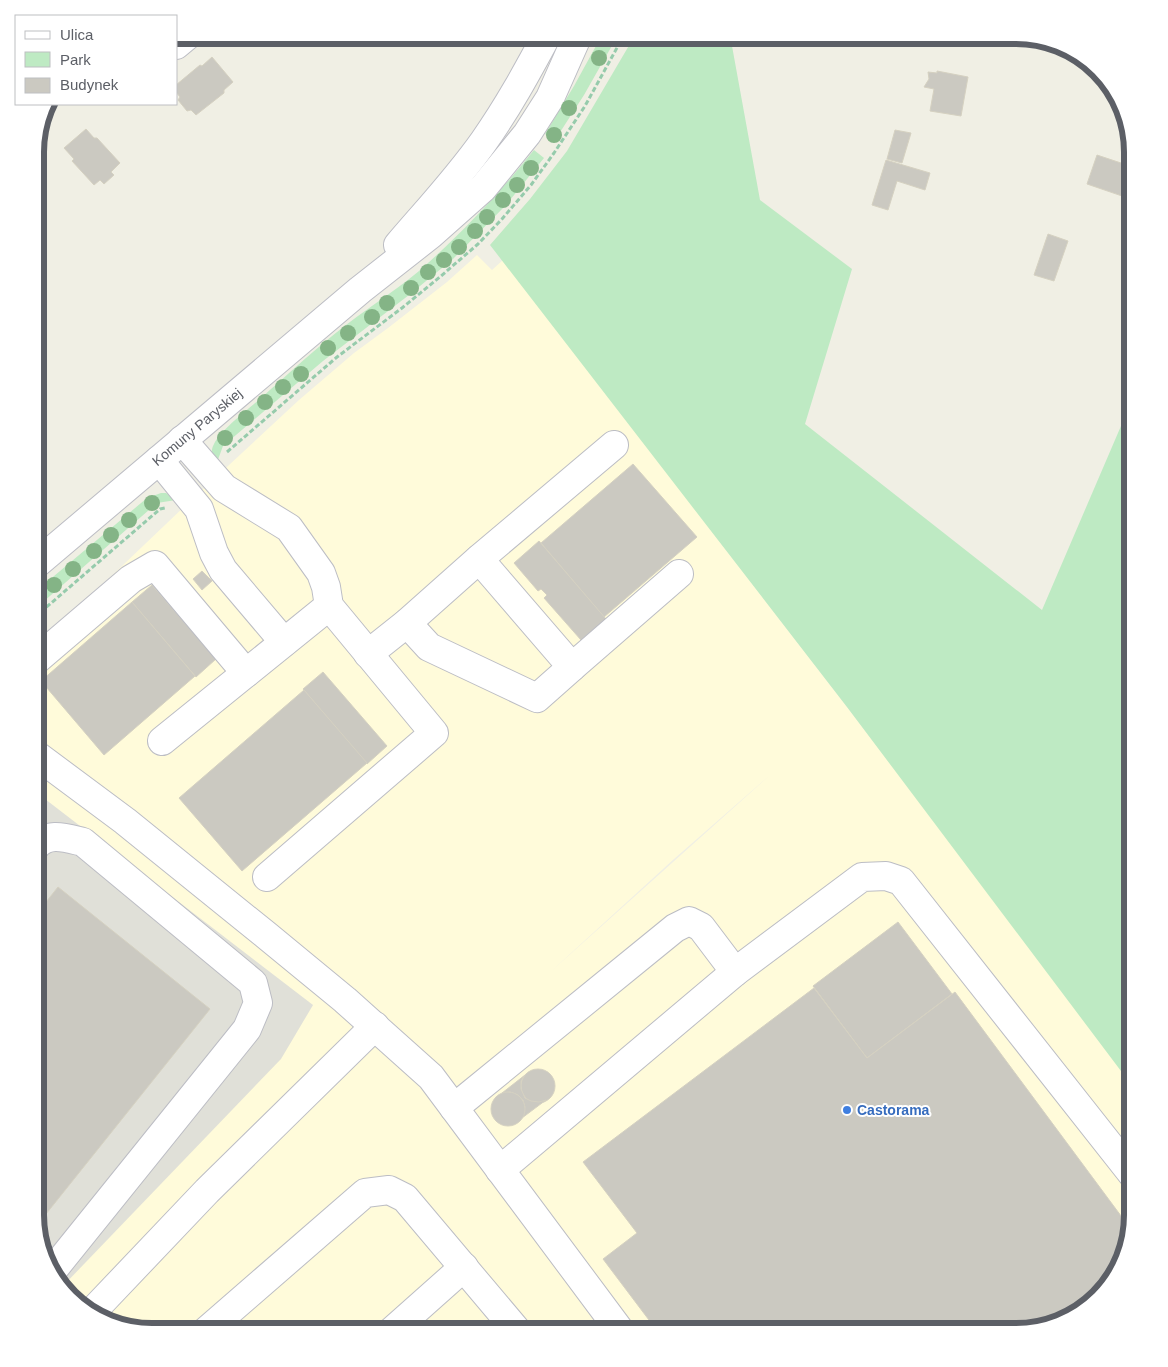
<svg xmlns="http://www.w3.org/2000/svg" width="1168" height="1367" viewBox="0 0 1168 1367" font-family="Arial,sans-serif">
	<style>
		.commercial { fill: #fffbda; fill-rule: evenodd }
		.industrial { fill: #e0e0d8 }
		.green { fill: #beeac3 }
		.building { fill: #cbc9c1; stroke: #d5d1c1 }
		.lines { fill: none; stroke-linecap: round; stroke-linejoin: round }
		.minor-casing { stroke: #bcbdc4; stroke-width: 30 }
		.path { stroke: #96cbac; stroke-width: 3; stroke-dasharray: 5 2.5; stroke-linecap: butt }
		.minor { stroke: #fff; stroke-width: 28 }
		.tree { fill: #84b486 }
		.shop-dot { fill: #3f7fe0; stroke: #fff; stroke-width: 2 }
		.labels { text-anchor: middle; stroke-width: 4; stroke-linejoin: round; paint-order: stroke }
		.street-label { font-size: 14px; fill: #5c5f66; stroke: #fff }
		.shop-label { font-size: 14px; font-weight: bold; fill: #366cbe; stroke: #fff; text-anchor: start }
		.rim { fill: none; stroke: #5c5f66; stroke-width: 6 }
	</style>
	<rect width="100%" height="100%" fill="#f0efe4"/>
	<path class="commercial" d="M477 255 492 270 503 260 847 707 1133 1082V1215L1121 1267 1087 1308 1016 1332H152L100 1320 59 1286 35 1215V649L187 504 299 400 354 353 388 328 447 282ZM770 775 547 975 674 859Z"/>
	<path class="industrial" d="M45 799 313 1005 281 1059 61 1288 59 1286 35 1215V812Z"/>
	<g class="green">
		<path d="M602 35H618L584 95 555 140 545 134 574 86Z"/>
		<path d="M637 35H730L760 200 852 269 805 424 1042 610 1133 398V1087L847 707 490 245 530 199 567 151 634 37Z"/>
		<path d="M534 150 544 158 506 205 453 259 409 295 323 361 223 446 216 465C212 459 210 451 214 444 220 431 248 409 260 399 288 374 316 348 346 325 373 304 403 286 428 263 467 228 501 191 534 150Z"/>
		<path d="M161 493H166L176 500 157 503 35 609V592L147 498Z"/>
	</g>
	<g class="building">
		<path d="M212 57 233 82 224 90V93L196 115 191 110 187 111 178 100 180 97 176 92V85L200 65 202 66Z"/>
		<path d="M937 71 968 77 961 116 930 111 934 89 924 87 929 79 928 72 937 73Z"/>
		<path d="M86 129 94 138H97L120 163 111 172 114 175 104 184 100 180 94 185 72 161 74 159 64 148Z"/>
		<path d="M895 130 911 133 902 163 887 159Z"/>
		<path d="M1097 155 1133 167V193L1127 191 1125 197 1087 184Z"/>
		<path d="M886 160 930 173 925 190 897 181 888 210 872 205Z"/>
		<path d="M1048 234 1068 241 1054 281 1034 275Z"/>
		<path d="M633 464 697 537 604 617 541 543Z"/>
		<path d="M539 541 606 619 581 640 544 598 547 595 541 589 538 591 514 563Z"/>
		<path d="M202 571 212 581 202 590 193 579Z"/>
		<path d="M152 585 216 659 196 677 132 602Z"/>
		<path d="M132 602 195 676 104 755 41 681Z"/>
		<path d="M323 672 387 746 367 764 303 689Z"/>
		<path d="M304 690 367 763 242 871 179 798Z"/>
		<path d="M58 887 210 1009 38 1224 35 1215V916Z"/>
		<path d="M898 922 952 994 867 1058 813 986Z"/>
		<path d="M814 988 867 1058 955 992 1130 1228 1121 1267 1087 1308 1016 1332H658L603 1259 637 1233 583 1162Z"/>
		<circle cx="538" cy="1086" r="17"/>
		<path d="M525 1075 521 1081V1089L525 1098 531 1101 539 1102 546 1100 522 1118 525 1107 523 1100 518 1095 510 1092 502 1093Z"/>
		<circle cx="508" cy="1109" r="17"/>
	</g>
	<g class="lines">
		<g class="minor-casing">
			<g id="minor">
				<path d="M176 45 188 35"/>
				<path d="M398 245C427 211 458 178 484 141 508 107 527 72 547 35"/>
				<path d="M182 440 224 488 289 528 321 573 326 587 329 606 434 733 267 877"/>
				<path d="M159 460 199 509 214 553 223 570 284 642"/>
				<path d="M479 559 572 667 679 574"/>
				<path d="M35 565 360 290 430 235 483 188 527 134 550 98 578 35"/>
				<path d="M407 623 429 647 537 698 572 667"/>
				<path d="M368 654 407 623 479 559 614 445"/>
				<path d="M35 661 131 579 155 565 246 673"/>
				<path d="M162 741 329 606"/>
				<path d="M35 754 125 821 266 935 345 1000 431 1077 621 1332"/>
				<path d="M35 847C48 831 66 838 83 842L253 983 258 1003 247 1029 53 1270"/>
				<path d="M454 1108 675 928 689 921 701 927 735 972"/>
				<path d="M500 1170 735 972 862 877 886 876 901 881 1133 1175"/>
				<path d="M91 1313 207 1191 375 1026"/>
				<path d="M205 1332 365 1193 389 1190 405 1198 518 1332"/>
				<path d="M391 1332 464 1267"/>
			</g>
		</g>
		<g class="path">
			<path d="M227 452 337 357 402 308 441 276 478 244 502 219 531 185 554 153 585 106 624 35"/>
			<path d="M35 617 160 509 165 508"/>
		</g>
		<use href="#minor" class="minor"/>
	</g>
	<g class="tree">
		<circle cx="599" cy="58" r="8"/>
		<circle cx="569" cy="108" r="8"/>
		<circle cx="554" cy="135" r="8"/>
		<circle cx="531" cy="168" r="8"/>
		<circle cx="517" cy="185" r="8"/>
		<circle cx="503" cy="200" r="8"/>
		<circle cx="487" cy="217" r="8"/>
		<circle cx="475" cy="231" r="8"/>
		<circle cx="459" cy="247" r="8"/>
		<circle cx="444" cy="260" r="8"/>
		<circle cx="428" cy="272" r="8"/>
		<circle cx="411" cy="288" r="8"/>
		<circle cx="387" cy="303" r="8"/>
		<circle cx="372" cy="317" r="8"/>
		<circle cx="348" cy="333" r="8"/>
		<circle cx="328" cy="348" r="8"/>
		<circle cx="301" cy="374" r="8"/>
		<circle cx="283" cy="387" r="8"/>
		<circle cx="265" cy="402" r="8"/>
		<circle cx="246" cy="418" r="8"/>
		<circle cx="225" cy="438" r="8"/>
		<circle cx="152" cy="503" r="8"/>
		<circle cx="129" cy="520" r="8"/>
		<circle cx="111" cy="535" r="8"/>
		<circle cx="94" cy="551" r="8"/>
		<circle cx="73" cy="569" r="8"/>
		<circle cx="54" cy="585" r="8"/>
	</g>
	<circle class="shop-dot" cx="847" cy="1110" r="5"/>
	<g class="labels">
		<g class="street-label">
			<text transform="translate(197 427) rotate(-40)" y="5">Komuny Paryskiej</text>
		</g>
		<g class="shop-label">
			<text x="857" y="1115">Castorama</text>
		</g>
	</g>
	<path d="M0 0H1168V1367H0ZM152 44H1016A108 108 0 0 1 1124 152V1215A108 108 0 0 1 1016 1323H152A108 108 0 0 1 44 1215V152A108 108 0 0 1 152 44Z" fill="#fff" fill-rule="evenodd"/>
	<path class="rim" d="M152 44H1016A108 108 0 0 1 1124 152V1215A108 108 0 0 1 1016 1323H152A108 108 0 0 1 44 1215V152A108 108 0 0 1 152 44Z"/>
	<rect x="15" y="15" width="162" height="90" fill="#ffffff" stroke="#bebfc2"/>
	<rect x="25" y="31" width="25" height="8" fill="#ffffff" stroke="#bebfc2"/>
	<text x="60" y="40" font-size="15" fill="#5c5f66">Ulica</text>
	<rect x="25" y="52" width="25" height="15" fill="#beeac3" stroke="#bebfc2"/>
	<text x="60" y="65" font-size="15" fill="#5c5f66">Park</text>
	<rect x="25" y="78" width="25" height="15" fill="#cbc9c1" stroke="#bebfc2"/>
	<text x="60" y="90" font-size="15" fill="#5c5f66">Budynek</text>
</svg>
